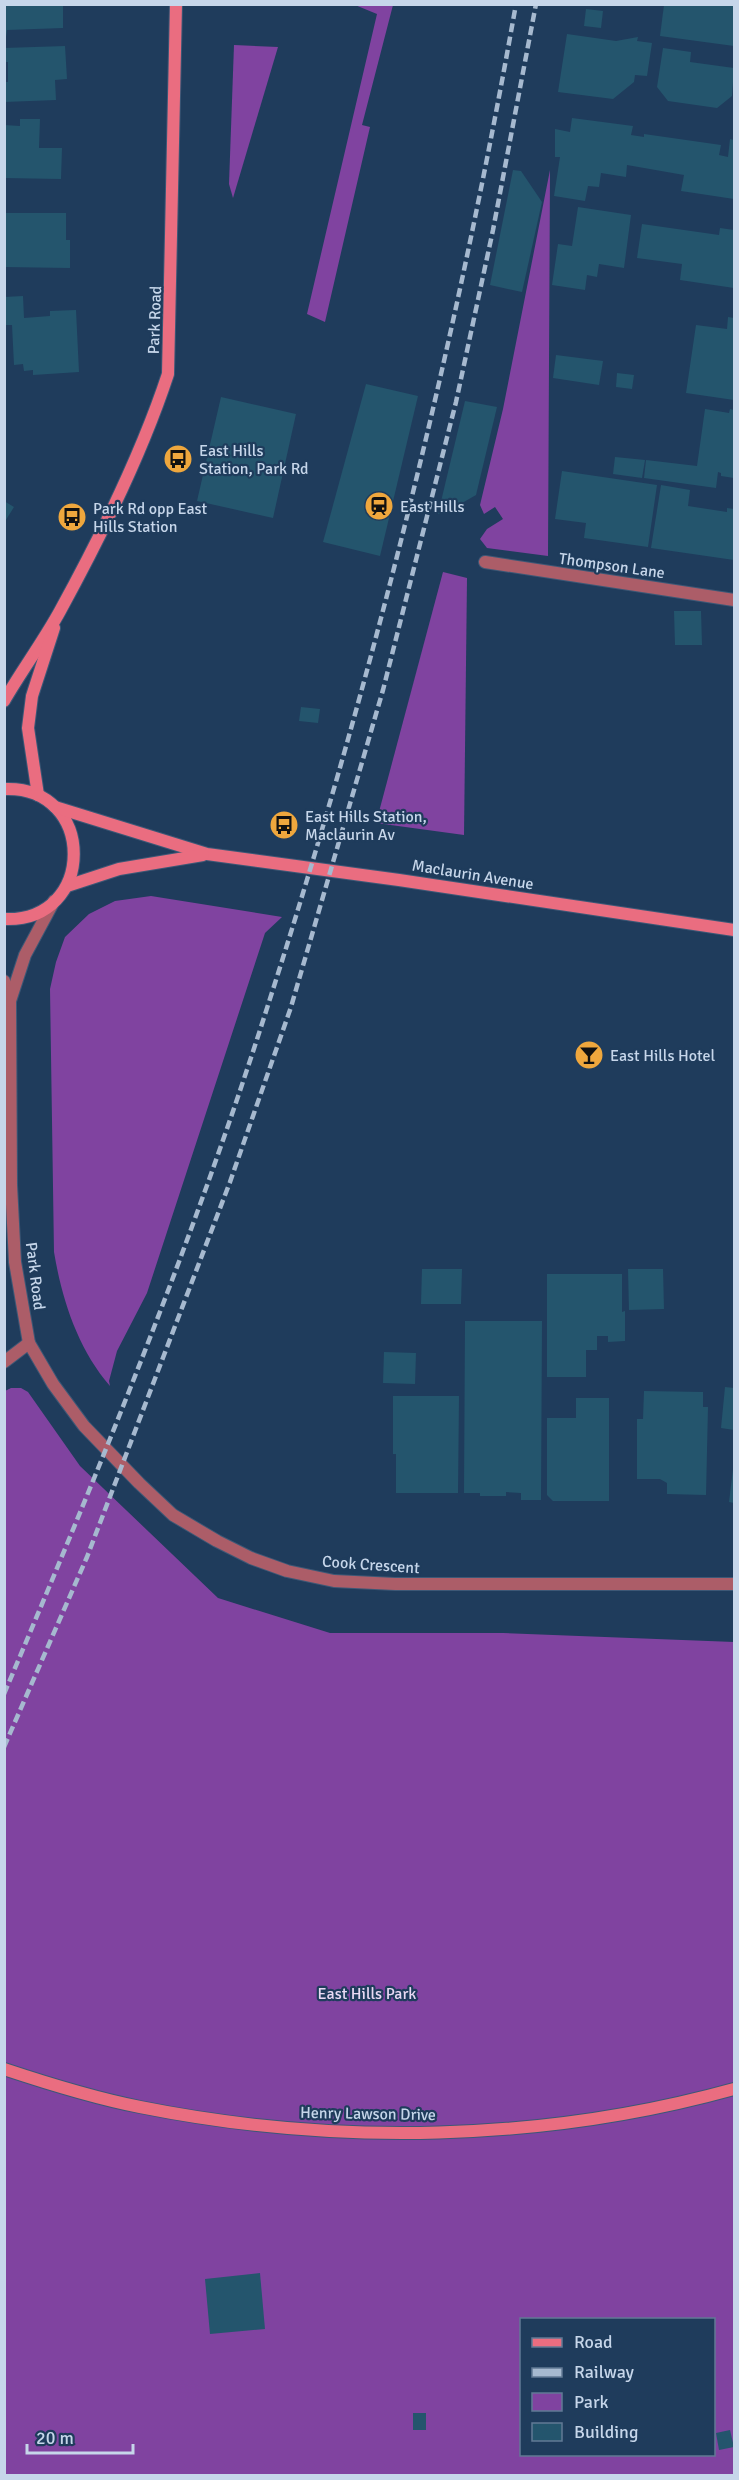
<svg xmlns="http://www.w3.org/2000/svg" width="739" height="2480" viewBox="0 0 739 2480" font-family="Signika,sans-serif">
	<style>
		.green { fill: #8043a0; fill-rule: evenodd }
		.building { fill: #24556d }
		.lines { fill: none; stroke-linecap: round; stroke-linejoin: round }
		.lane-casing { stroke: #3d5876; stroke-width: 14 }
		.street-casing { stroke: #3d5876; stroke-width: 14 }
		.secondary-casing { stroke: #3d5876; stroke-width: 14 }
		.lane { stroke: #ac5d68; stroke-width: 12 }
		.street { stroke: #ac5d68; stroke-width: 12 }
		.secondary { stroke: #ea6d80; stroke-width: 12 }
		.rail { stroke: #a6b9cf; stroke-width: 4.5; stroke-dasharray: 9 4.5; stroke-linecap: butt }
		.labels { text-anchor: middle; stroke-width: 4.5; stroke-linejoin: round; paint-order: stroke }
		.street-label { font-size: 16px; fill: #c6d6ea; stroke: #1f3c5c }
		.poi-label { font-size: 16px; fill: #c6d6ea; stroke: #1f3c5c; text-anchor: start }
		.park-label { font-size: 16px; fill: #e9d9f4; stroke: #1f3c5c }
	</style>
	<rect width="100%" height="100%" fill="#1f3c5c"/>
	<g class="green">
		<path d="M355 5H393L362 125 370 127 325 322 307 314 377 14Z"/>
		<path d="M234 45 278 47 233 198 229 184Z"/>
		<path d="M550 170 548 556 487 548 480 539 487 529 503 519 495 507 484 514 480 505 503 409Z"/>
		<path d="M443 572 467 578 464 835 376 823Z"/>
		<path d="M151 896 282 917 265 933 147 1293 117 1351 109 1381 110 1386C78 1349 62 1300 54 1252L50 989 56 962 65 937 89 914 115 901Z"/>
		<path d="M11 1388H21L28 1392 80 1466 218 1598 330 1633H503L734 1642V2475L5 2476V1391ZM522 2320H714V2454H522Z"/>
	</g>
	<g class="building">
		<path d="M4 4H63V28L7 30 6 37H4Z"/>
		<path d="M734 4V46L660 36 664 5Z"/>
		<path d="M586 9 603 11 601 28 584 26Z"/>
		<path d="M567 34 616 41 638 37 637 41 652 43 647 76 635 75 634 82 613 99 558 92Z"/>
		<path d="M65 46 67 79 55 80 56 100 4 102V82H8V62H4V48Z"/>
		<path d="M663 48 691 52 690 62 734 68 732 96 717 108 668 101 657 87Z"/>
		<path d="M572 118 633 126 631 135 644 137V134L721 145 719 155 728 157 730 139 734 140V199L681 191 684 175 627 165 626 177 601 173 599 187 588 186 585 201 554 196 560 157H555V129L570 132Z"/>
		<path d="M20 119H40L39 148H62L61 179 4 178V125L20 126Z"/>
		<path d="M513 170 521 171 542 202 522 292 490 285Z"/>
		<path d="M578 207 631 215 624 268 599 264 597 277 587 275 585 290 552 285 558 244 572 246Z"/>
		<path d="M4 213H66V240H70V268L4 267Z"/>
		<path d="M642 224 719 235 720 228 734 230V288L680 280 682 264 637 258Z"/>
		<path d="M23 296 24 318 50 316V311L76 310 79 372 33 375V370L24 371 23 364 14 365 12 325H4V297Z"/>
		<path d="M728 317 734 318V400L686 393 696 325 727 329Z"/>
		<path d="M556 355 603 361 599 385 553 378Z"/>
		<path d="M617 373 634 375 632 389 616 387Z"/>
		<path d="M366 384 418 396 380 556 323 542Z"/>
		<path d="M221 397 296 414 273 518 197 501Z"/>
		<path d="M465 401 497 407 476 495 443 514H438Z"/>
		<path d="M705 409 729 413 730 409 734 410V478L721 476V473L718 472 716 488 644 478 646 460 697 466Z"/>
		<path d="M615 457 645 460 642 478 613 474Z"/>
		<path d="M562 471 657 485 648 547 584 538 586 523 555 519Z"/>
		<path d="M661 485 690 490 688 506 727 512V508L734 509V560L651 548Z"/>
		<path d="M4 501 14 507 4 523Z"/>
		<path d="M674 611H701L702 645H675Z"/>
		<path d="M301 707 320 709 318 723 299 721Z"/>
		<path d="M422 1269H462L461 1304H421Z"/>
		<path d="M628 1269H663L664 1309 629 1310Z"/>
		<path d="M547 1274H622V1312L625 1311V1341L608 1342V1336H597V1350H586V1377H547Z"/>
		<path d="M465 1321H542L541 1500H521V1493L506 1492V1496H480V1493H464Z"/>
		<path d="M384 1352 416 1353 415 1384 383 1383Z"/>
		<path d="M725 1387 734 1388V1430L721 1428Z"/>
		<path d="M644 1391 703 1392V1407H708L706 1495 667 1494V1483L660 1479H637V1419H643Z"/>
		<path d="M393 1396H459L458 1493H396V1454H393Z"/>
		<path d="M576 1398H609V1501H553L547 1495V1418H576Z"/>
		<path d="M733 1469H734V1503L729 1502Z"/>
		<path d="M260 2273 265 2329 210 2334 205 2279Z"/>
		<rect x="413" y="2413" width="13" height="17"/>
		<path d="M730 2430 734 2447 719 2450 716 2433Z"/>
	</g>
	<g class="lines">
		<g class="lane-casing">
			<path id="lane" d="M485 562 734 600"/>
		</g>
		<g class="street-casing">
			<g id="street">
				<path d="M4 981 10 1002 11 1185 15 1262 29 1343 53 1384 84 1426 139 1483 173 1515 217 1541 251 1558 287 1571 334 1581 395 1584H734"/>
				<path d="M10 1001 25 955 54 901"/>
				<path d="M4 1362 29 1343"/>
			</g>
		</g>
		<g class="secondary-casing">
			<g id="secondary">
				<path d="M4 701C22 670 43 642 60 611 100 538 142 453 168 374L176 4"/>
				<path d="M4 789C97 785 97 923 4 919"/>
				<path d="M38 795 28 728 32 696 54 628"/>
				<path d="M55 807 207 854 399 880 734 930"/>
				<path d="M67 886 119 869 203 855"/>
				<path d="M4 2069C49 2084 94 2098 140 2107 335 2146 543 2142 734 2089"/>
			</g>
		</g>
		<use href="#lane" class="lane"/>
		<use href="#street" class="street"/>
		<use href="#secondary" class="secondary"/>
		<g class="rail">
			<path d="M4 1694C100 1468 194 1239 268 1005 373 678 456 343 516 4"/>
			<path d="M4 1747 87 1557 230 1182 291 1007 383 690 456 402 493 230 536 4"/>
		</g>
	</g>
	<defs>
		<g id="bus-disc" transform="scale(1.5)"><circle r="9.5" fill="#efa73d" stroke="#1f3c5c"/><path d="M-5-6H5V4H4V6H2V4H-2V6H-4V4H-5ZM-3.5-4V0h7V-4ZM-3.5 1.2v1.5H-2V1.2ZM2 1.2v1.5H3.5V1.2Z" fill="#111"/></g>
		<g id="station-disc" transform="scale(1.5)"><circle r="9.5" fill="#efa73d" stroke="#1f3c5c"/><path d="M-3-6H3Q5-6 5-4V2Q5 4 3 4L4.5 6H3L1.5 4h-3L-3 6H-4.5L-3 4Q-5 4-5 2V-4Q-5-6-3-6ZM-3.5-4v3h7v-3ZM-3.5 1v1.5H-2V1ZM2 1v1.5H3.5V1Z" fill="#111"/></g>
		<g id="bar-disc" transform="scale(1.5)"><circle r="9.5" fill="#efa73d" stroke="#1f3c5c"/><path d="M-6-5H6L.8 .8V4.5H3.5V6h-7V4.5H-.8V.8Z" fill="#111"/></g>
	</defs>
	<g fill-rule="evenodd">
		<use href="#bus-disc" x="178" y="459"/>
		<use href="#station-disc" x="379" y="506"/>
		<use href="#bus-disc" x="72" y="517"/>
		<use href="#bus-disc" x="284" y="825"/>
		<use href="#bar-disc" x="589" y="1055"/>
	</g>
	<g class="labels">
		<g class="street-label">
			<text transform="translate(154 320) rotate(-88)" y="6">Park Road</text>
			<text transform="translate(612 565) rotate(8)" y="6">Thompson Lane</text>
			<text transform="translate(473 874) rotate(9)" y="6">Maclaurin Avenue</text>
			<text transform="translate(36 1276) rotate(83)" y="6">Park Road</text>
			<text transform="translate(371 1564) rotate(4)" y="6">Cook Crescent</text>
			<text transform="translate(368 2113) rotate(1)" y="6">Henry Lawson Drive</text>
		</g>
		<g class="poi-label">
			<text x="199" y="456">East Hills<tspan x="199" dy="18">Station, Park Rd</tspan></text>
			<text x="400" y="512">East Hills</text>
			<text x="93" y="514">Park Rd opp East<tspan x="93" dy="18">Hills Station</tspan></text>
			<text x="305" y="822">East Hills Station,<tspan x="305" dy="18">Maclaurin Av</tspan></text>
			<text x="610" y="1061">East Hills Hotel</text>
		</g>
		<g class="park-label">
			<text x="367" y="1999">East Hills Park</text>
		</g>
	</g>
	<rect width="739" height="2480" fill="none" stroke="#c6d6ea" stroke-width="12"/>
	<rect x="520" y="2318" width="195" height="138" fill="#1f3c5c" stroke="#627a95" stroke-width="1.5"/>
	<rect x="532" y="2338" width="30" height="9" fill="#ea6d80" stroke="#627a95" stroke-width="1.5"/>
	<text x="574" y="2348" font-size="18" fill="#c6d6ea">Road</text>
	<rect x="532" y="2368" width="30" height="9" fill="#a6b9cf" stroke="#627a95" stroke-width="1.5"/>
	<text x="574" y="2378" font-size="18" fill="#c6d6ea">Railway</text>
	<rect x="532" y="2393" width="30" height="18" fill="#8043a0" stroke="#627a95" stroke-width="1.5"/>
	<text x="574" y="2408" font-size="18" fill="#c6d6ea">Park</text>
	<rect x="532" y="2423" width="30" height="18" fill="#24556d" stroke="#627a95" stroke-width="1.5"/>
	<text x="574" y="2438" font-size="18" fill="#c6d6ea">Building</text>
	<path d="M27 2444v9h106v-9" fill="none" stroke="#c6d6ea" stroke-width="3"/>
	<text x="36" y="2444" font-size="18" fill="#c6d6ea" stroke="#1f3c5c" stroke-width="4.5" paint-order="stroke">20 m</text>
</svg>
